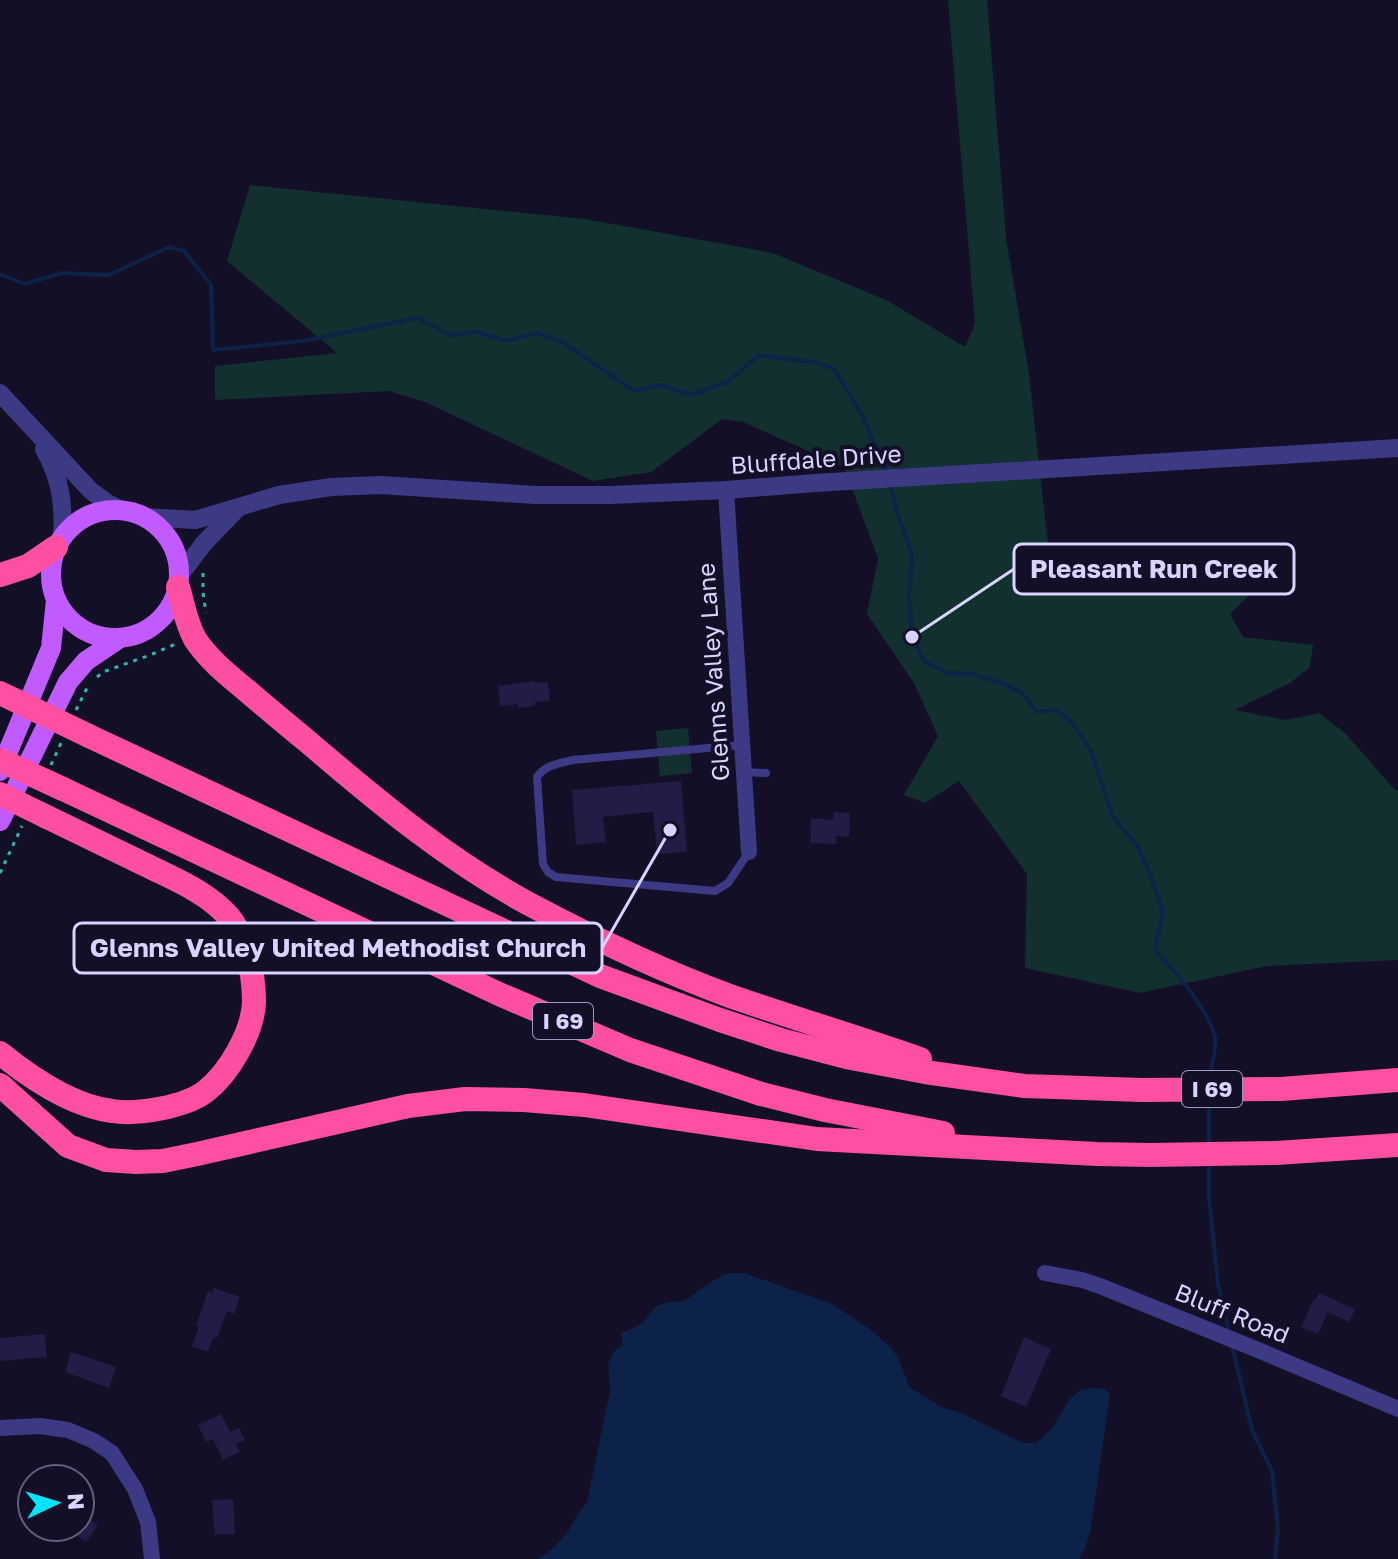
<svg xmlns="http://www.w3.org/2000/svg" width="1398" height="1559" viewBox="0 0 1398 1559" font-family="'Golos Text',sans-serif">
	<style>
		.green { fill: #12302f }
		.water { fill: #0c2248 }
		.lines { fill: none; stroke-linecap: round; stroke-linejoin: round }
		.stream { stroke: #0c2248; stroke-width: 4 }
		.building { fill: #241b47 }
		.path { stroke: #2fb8b0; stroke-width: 3; stroke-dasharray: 4 6; stroke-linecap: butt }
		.service { stroke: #3d3a85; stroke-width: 8 }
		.minor { stroke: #3d3a85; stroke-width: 16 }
		.tertiary { stroke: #3d3a85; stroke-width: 18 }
		.primary { stroke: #c25bff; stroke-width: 20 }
		.motorway { stroke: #ff4fa3; stroke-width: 24 }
		.motorway-bridge { stroke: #ff4fa3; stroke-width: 24 }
		.labels { text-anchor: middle; stroke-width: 8; stroke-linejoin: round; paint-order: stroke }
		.shield { fill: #130f26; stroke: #9e99be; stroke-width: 2 }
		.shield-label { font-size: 22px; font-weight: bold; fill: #d9d4ff }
		.street-label { font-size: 24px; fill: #d9d4ff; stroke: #130f26 }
		.leader { fill: none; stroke: #d9d4ff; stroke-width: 3 }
		.callout-dot { fill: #d9d4ff; stroke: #130f26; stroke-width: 3 }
		.callout { fill: #130f26; stroke: #d9d4ff; stroke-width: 3 }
		.callout-label { font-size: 26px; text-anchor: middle; font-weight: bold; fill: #d9d4ff }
	</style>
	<rect width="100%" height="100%" fill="#130f26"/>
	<g class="green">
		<path d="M948 0H987L1006 238 1029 374 1048 544 1238 573 1257 588 1230 614 1243 637 1313 645 1310 667 1290 683 1235 710 1285 720 1319 713 1345 733 1395 790 1398 791V960L1267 966 1140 993 1025 968 1027 874 959 781 925 803 904 795 938 736 914 683 867 614 878 558 844 467 743 422 722 419 651 472 593 481 425 402 389 391 215 400V366L337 353 227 261 250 185 585 219 773 253 888 301 965 347 975 324Z"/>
		<path d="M688 728 692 773 660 776 656 731Z"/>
	</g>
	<path class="water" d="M728 1273H744L830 1303 867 1327 888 1345 898 1357 910 1388 944 1408 959 1412 1023 1443H1036L1053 1427 1069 1400 1079 1391 1092 1388 1105 1389 1110 1394 1091 1528 1085 1549 1079 1559H538C547 1552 557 1546 564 1536 573 1526 578 1512 587 1502L610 1391 608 1363 614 1351 623 1345 621 1333 634 1328 643 1322 656 1306 669 1302 684 1301 714 1280Z"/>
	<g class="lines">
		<g class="stream">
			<path d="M0 274 25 284 61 273 109 275 169 247 184 251 211 285 213 350 303 341 417 318 451 335 478 332 506 341 538 333 562 342 634 391 661 385 691 395 727 382 759 355 819 363 834 369 862 415 888 475"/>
			<path d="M890 483 897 512 912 555 909 596 912 637 925 662 947 673 971 674 1002 683 1022 693 1037 712 1057 710 1070 720 1091 751 1113 817 1137 845 1150 874 1163 912 1155 950C1175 972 1209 1009 1215 1038 1217 1051 1210 1069 1209 1082"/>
			<path d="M1209 1146V1099"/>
			<path d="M1209 1163V1198L1218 1284 1229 1332"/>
			<path d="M1232 1345 1252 1430 1272 1471 1278 1528 1275 1559"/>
		</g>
	</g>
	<g class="building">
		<path d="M534 681 535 683 548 682 550 701 535 702V706L518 708V704L500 706 498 686Z"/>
		<path d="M681 781 687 852 657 854 653 812 603 817 606 842 576 845 572 790Z"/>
		<path d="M834 812 850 813 849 837 836 836V844L810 843 811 818 833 820Z"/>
		<path d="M214 1288 240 1297 234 1314 227 1311 217 1338 213 1337 208 1352 192 1346 199 1326 196 1325 208 1291 212 1293Z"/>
		<path d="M1319 1293 1355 1309 1349 1322 1328 1312 1318 1334 1301 1327 1314 1299H1316Z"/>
		<path d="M45 1334 47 1357 0 1361V1338Z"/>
		<path d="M1024 1337 1051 1349 1026 1407 1001 1396Z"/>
		<path d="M71 1352 116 1367 109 1388 65 1372Z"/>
		<path d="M221 1414 230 1432 239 1428 245 1440 236 1444 240 1452 223 1460 213 1439 206 1442 198 1425Z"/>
		<path d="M233 1499 235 1534 215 1535 212 1500Z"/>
		<path d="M80 1513 98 1525 86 1542 65 1527H80Z"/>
	</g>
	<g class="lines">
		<g class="path">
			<path d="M203 573V593L206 613"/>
			<path d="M97 677 103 672 150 655 178 643"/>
			<path d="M76 710 87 688"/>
			<path d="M51 765 61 743"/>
			<path d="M0 873 22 826"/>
		</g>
		<g class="service">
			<path d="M742 745 573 760C560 763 545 765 537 777L543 864 548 872 556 877 715 891 728 883 749 852"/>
			<path d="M744 772 766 773"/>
		</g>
		<g class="minor">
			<path d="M726 490 749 852"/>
			<path d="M1045 1273 1082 1280 1100 1286 1258 1350 1398 1409"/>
			<path d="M0 1428 40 1426 68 1430 94 1441 112 1453 135 1489 148 1522 152 1559"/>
		</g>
		<g class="tertiary">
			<path d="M0 393 91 491 109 504 122 510"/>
			<path d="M44 449C61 480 64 503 62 538"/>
			<path d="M145 517 195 520 279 495 331 487 381 485 535 495H610L726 490 815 483 1398 448"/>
			<path d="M179 576 205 542 238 508"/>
		</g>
		<g class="primary">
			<circle cx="115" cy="574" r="64"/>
			<path d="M0 771 51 648 56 600"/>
			<path d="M0 821 68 682 86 661 120 638"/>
		</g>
		<g class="motorway">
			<path d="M0 575 28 566 56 547"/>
			<path d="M178 587C183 604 186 623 195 639 208 659 228 675 246 690 266 707 286 724 307 741 377 801 449 861 531 905 595 939 662 971 730 996 793 1018 857 1037 920 1059"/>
			<path d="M89 736 600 976 720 1020 781 1040 846 1057 925 1072 1024 1086 1142 1090 1281 1089 1398 1080"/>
			<path d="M63 789 499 994 630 1050 761 1094 825 1110 943 1133"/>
			<path d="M0 1053C32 1079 72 1106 112 1111 137 1115 186 1107 206 1091 229 1073 253 1032 254 1002 254 985 252 970 247 954 243 941 237 926 228 916 207 892 174 879 146 865 113 849 80 833 47 817"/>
			<path d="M0 1085 68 1146 106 1160 136 1162 163 1161 197 1154 408 1106 465 1099 524 1100 584 1105 817 1139 1097 1154 1150 1155 1276 1153 1398 1145"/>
		</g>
		<g class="motorway-bridge">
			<path d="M0 693 89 736"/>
			<path d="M0 760 63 789"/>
			<path d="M0 794 47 817"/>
		</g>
	</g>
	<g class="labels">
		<g class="shield">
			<rect x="533" y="1003" width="60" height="36" rx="6"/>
			<rect x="1182" y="1071" width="60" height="36" rx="6"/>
		</g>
		<g class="shield-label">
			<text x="563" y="1029">I 69</text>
			<text x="1212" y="1097">I 69</text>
		</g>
		<g class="street-label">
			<text transform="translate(816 460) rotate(-4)" y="8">Bluffdale Drive</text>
			<text transform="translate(714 672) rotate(-94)" y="8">Glenns Valley Lane</text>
			<text transform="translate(1232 1314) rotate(22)" y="8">Bluff Road</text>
		</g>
	</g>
	<path class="leader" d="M912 637L1014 569M670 830L602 948"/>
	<g class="callout-dot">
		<circle cx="912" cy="637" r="8"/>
		<circle cx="670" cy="830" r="8"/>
	</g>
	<g class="callout">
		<rect x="1014" y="544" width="280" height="50" rx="8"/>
		<rect x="74" y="923" width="528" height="50" rx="8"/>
	</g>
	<g class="callout-label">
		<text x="1154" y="578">Pleasant Run Creek</text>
		<text x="338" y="957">Glenns Valley United Methodist Church</text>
	</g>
	<g transform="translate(56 1503) rotate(86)"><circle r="38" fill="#130f26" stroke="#625e7d" stroke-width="2"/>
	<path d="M0-6L14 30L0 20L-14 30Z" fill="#00e5ff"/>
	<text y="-12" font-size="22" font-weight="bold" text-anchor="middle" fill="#d9d4ff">N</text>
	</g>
</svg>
